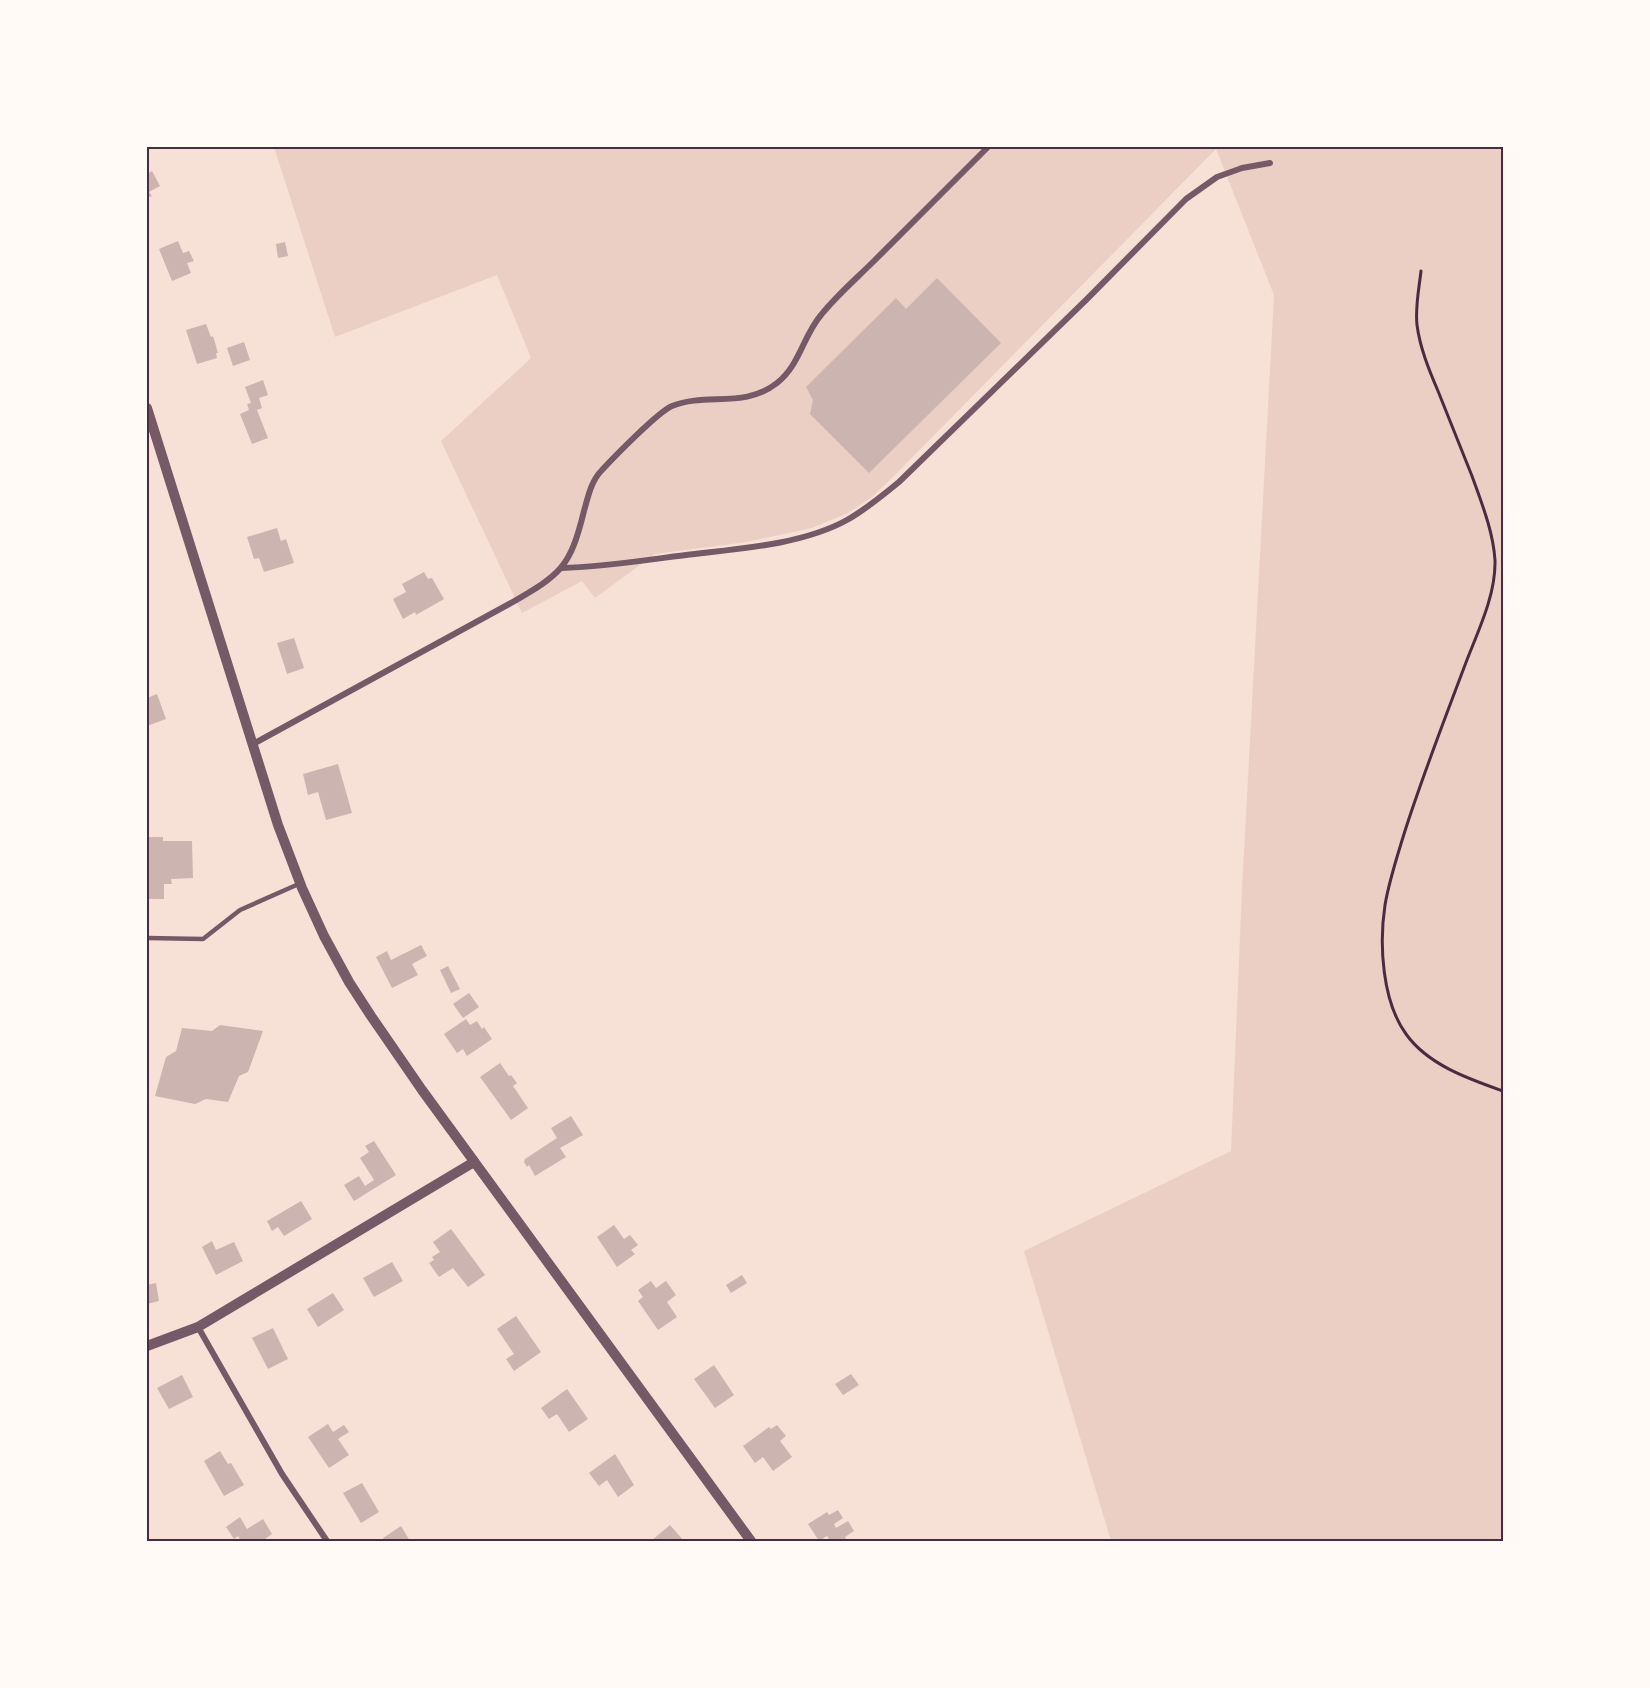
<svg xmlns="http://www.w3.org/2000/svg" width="1650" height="1688" viewBox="0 0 1650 1688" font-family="'Fira Sans Condensed',sans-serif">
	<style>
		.green { fill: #ebcfc5 }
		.building { fill: #ccb4b1 }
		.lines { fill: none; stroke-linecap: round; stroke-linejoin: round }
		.path { stroke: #4a2c40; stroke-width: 3 }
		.service { stroke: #755966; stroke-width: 4.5 }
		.minor { stroke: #755966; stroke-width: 6 }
		.tertiary { stroke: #755966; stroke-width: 10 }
		.neatline { fill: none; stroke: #4a2c40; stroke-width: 2 }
	</style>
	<rect width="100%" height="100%" fill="#f7e1d7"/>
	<path class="green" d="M274 147H1503V1541H1111L1024 1251 1231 1151 1242 889 1274 295 1216 149 893 477 872 497 848 513 812 528 747 542 655 554 595 598 582 581 522 613 441 441 531 358 497 275 335 337Z"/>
	<g class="building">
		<path d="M152 171 160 186 149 192 152 196 147 198V174Z"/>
		<path d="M178 241 183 253 189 251 194 261 187 263 191 273 172 281 159 249Z"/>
		<path d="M285 242 288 256 278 258 276 244Z"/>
		<path d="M937 278 1001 343 869 473 810 414 813 400 806 387 896 298 906 309Z"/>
		<path d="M206 324 211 337 213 336 218 353H216L217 358 197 364 186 330Z"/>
		<path d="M244 342 250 360 233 366 227 348Z"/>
		<path d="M263 380 268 395 259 398 262 408 257 410 268 438 252 444 240 414 249 410 247 404 251 403 245 387Z"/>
		<path d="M277 528 281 541 286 539 294 563 264 572 259 558 254 559 247 537Z"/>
		<path d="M424 572 428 579 432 578 444 599 416 615 415 612 403 619 393 599 406 592 402 584Z"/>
		<path d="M294 638 304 668 287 674 277 643Z"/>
		<path d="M157 694 166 719 147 726V698Z"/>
		<path d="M338 764 352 813 326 820 318 792 308 795 303 774Z"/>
		<path d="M147 837H163V841H192L193 878 171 879 172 884H164V899H147Z"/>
		<path d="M421 945 427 956 412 964 418 975 392 988 376 957 387 951 391 960Z"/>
		<path d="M448 966 460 989 451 993 440 970Z"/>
		<path d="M469 993 479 1007 463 1018 453 1004Z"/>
		<path d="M466 1019 470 1025 477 1021 482 1029 484 1027 492 1039 467 1056 463 1049 457 1053 444 1034Z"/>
		<path d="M220 1025 263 1031 248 1072 239 1076 228 1102 206 1099 195 1104 155 1096 166 1057 176 1051 182 1028 212 1031Z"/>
		<path d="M500 1063 509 1076 511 1075 517 1083 513 1086 528 1108 511 1120 480 1077Z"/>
		<path d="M571 1116 583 1135 560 1148 566 1157 535 1176 529 1165 527 1167 524 1162 525 1159 557 1138 551 1128Z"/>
		<path d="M374 1141 396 1175 354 1201 344 1185 359 1176 365 1186 374 1180 360 1158 369 1152 365 1146Z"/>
		<path d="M301 1201 312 1219 284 1236 278 1227 272 1231 267 1221Z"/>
		<path d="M614 1225 624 1239 630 1235 638 1245 631 1250 635 1254 617 1267 597 1237Z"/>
		<path d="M451 1229 485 1275 468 1287 453 1268 439 1277 429 1263 434 1260 432 1257 440 1252 433 1242Z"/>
		<path d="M212 1241 216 1250 234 1242 243 1261 216 1275 202 1247Z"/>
		<path d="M392 1262 403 1281 374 1297 363 1278Z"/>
		<path d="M742 1275 747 1283 731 1293 726 1285Z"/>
		<path d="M651 1281 656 1288 666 1281 676 1295 667 1302 677 1317 658 1330 638 1301 643 1297 638 1290Z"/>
		<path d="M156 1283 159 1301 147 1304V1285Z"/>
		<path d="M333 1293 344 1310 318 1327 307 1309Z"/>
		<path d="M516 1316 541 1352 514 1371 506 1359 514 1354 497 1329Z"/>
		<path d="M273 1328 288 1359 268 1369 252 1338Z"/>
		<path d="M714 1365 734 1395 715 1408 694 1379Z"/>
		<path d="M851 1374 859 1385 843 1395 835 1384Z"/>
		<path d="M182 1375 193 1397 169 1409 157 1388Z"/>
		<path d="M567 1389 588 1419 569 1432 557 1414 549 1419 541 1408Z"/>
		<path d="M328 1424 333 1432 344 1425 349 1432 338 1439 349 1455 329 1468 308 1437Z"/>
		<path d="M777 1425 786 1436 780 1441 792 1457 773 1471 763 1457 755 1463 743 1446 769 1427 771 1429Z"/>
		<path d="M220 1451 228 1464 231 1463 244 1485 224 1496 204 1461Z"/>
		<path d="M615 1454 634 1485 618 1497 607 1480 599 1486 589 1473Z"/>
		<path d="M362 1483 379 1512 361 1523 343 1493Z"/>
		<path d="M838 1510 843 1518 834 1524 836 1528 848 1521 854 1531 845 1537 847 1541H830L827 1536 819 1541 808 1524 827 1512 829 1515Z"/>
		<path d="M240 1517 247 1529 263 1519 272 1534 265 1539 266 1541H241L238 1536 234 1539 226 1527Z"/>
		<path d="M670 1525 684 1541H651Z"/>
		<path d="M401 1526 410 1541H385L383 1538Z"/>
	</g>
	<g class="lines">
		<path class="path" d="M1421 271C1419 289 1415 307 1417 325 1420 348 1429 370 1438 391 1449 419 1461 448 1472 476 1482 504 1493 531 1495 560 1496 596 1477 633 1465 665 1444 721 1422 777 1404 834 1397 857 1389 881 1385 905 1379 944 1382 1001 1406 1034 1428 1065 1469 1079 1503 1091"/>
		<path class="service" d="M147 938 203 939 240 910 301 883"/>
		<g class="minor">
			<path d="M562 568C603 567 645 560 686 555 736 549 802 545 847 520 865 510 882 496 899 482L1087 299 1186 199 1217 177 1242 168 1270 163"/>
			<path d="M253 744 511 603C561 574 570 568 584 511 588 497 591 481 602 470 614 457 658 412 672 406 707 392 744 409 777 383 800 365 803 336 821 315 837 295 857 278 875 260 913 222 950 185 988 147"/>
			<path d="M198 1327 282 1474 327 1541"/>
		</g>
		<g class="tertiary">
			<path d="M147 408 278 825 302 888 324 936 349 982 371 1016 422 1090 751 1541"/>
			<path d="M147 1346 198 1327 474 1162"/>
		</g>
	</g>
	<rect width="1650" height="1688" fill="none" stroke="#fffaf5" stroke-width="297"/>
	<rect x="148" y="148" width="1354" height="1392" class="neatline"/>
</svg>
